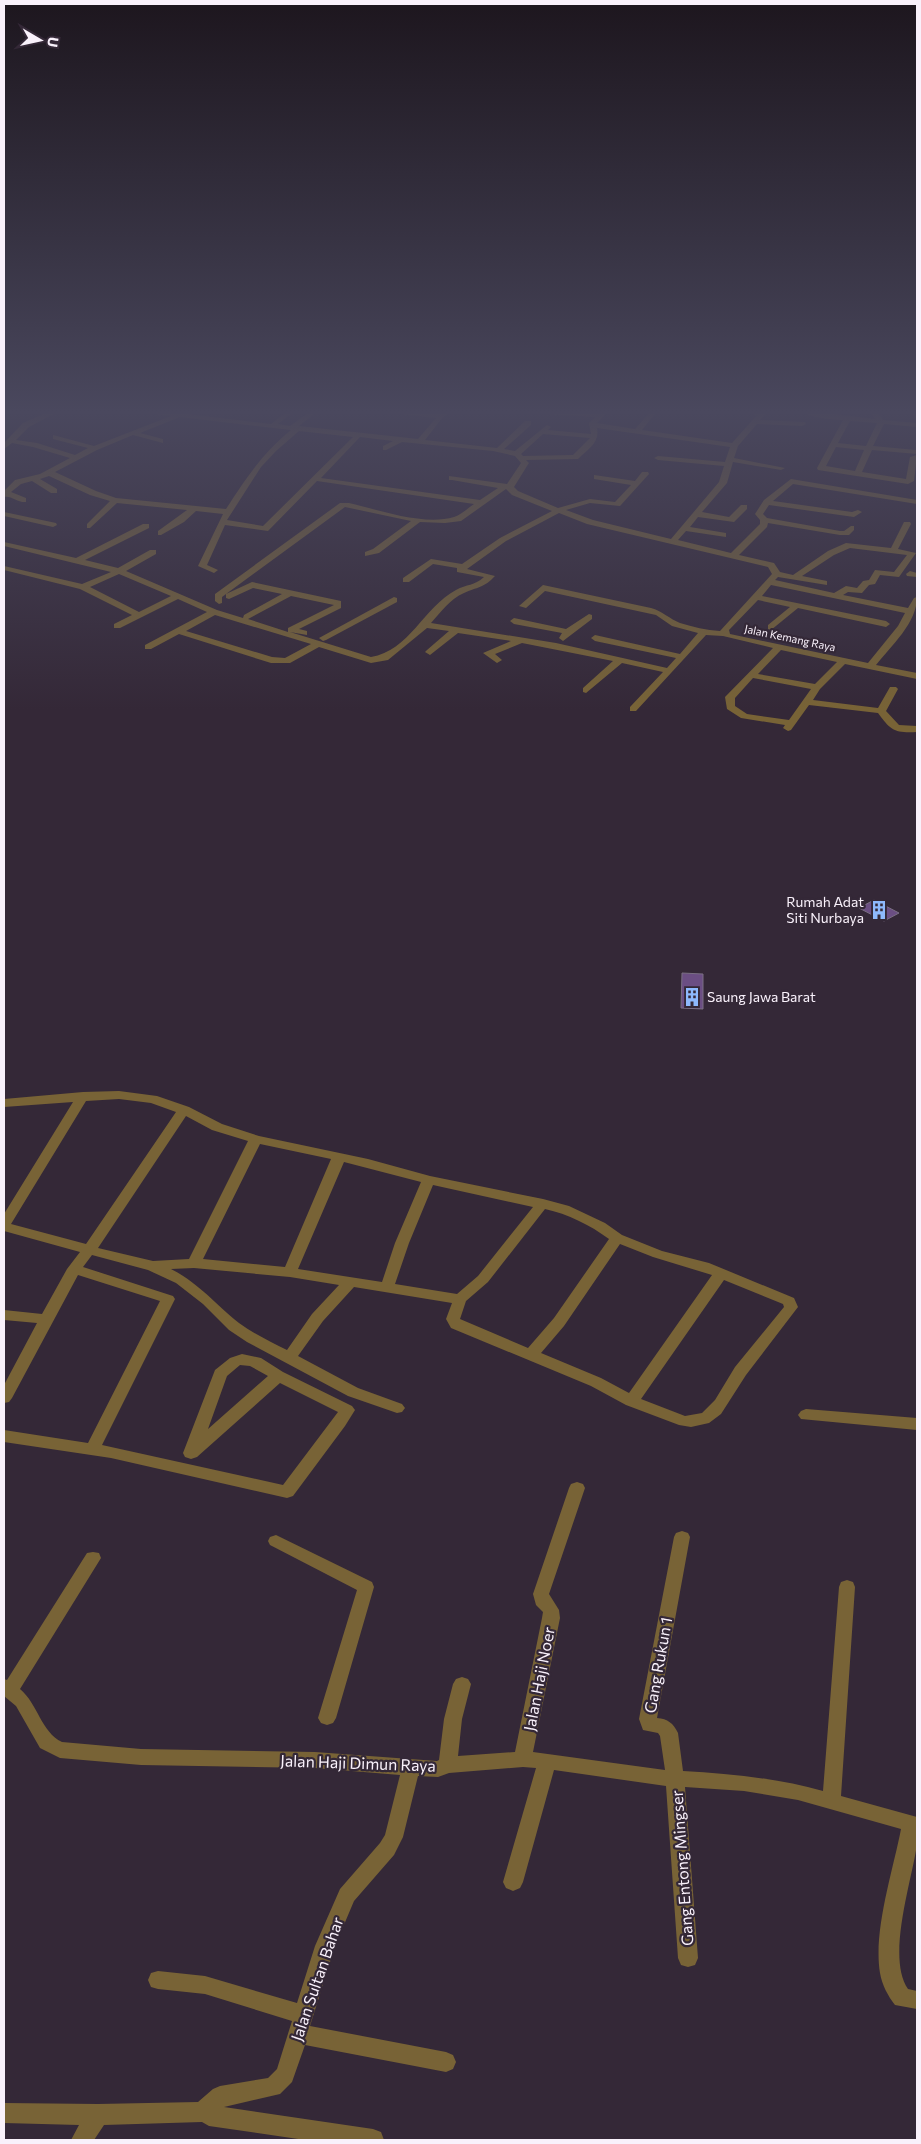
<svg xmlns="http://www.w3.org/2000/svg" width="921" height="2144" viewBox="0 0 921 2144" font-family="Commissioner,sans-serif">
	<style>
		.building { fill: #6b4e83; stroke: #7a6f83 }
		.lines { fill: none; stroke-linecap: round; stroke-linejoin: round }
		.minor { fill: #786336; fill-rule: evenodd }
		.labels { text-anchor: middle; stroke-width: 4.5; stroke-linejoin: round; paint-order: stroke }
		.far-street-label { font-size: 11px; fill: #f9f1fb; stroke: #342837 }
		.poi-label { font-size: 14px; fill: #f9f1fb; stroke: #342837; text-anchor: end }
		.near-street-label { font-size: 16px; fill: #f9f1fb; stroke: #342837 }
	</style>
	<rect width="100%" height="100%" fill="#342837"/>
	<g class="building">
		<path d="M874 900 899 913 884 921 859 908Z"/>
		<path d="M682 973 703 974V1009L681 1008Z"/>
	</g>
	<g class="lines">
		<g class="minor">
			<path d="M52 410H61L29 427 16 440 37 443 75 455 88 448 53 439V435L94 446 171 416 141 412 138 410H154L271 424 289 410H296L278 424 290 426 312 410H319L299 426 418 439 436 418 384 412 381 410 440 414 448 410H455L443 417 425 440 497 448 525 421H531V425L504 449 515 451 547 425 551 427 548 430 591 434 589 423 595 417 513 412 510 410 600 413 603 410H610L597 423 635 429 652 410H658L642 430 732 443 757 415 737 411 736 410 764 413 766 414 760 420 805 422 806 424 802 426 757 424 738 446 734 458 785 468 781 470 733 462 727 483 702 512 729 517 741 505H747V509L734 522 698 517 690 527 726 533V537L686 531 678 540 731 553 760 524V520L755 514 764 500 791 479 917 500V504L793 484 773 501 852 512 858 510 862 512 854 517 769 505 763 514 767 518 840 531H844L851 526H854V530L849 535H840L768 523 767 527 739 555 774 563 780 572 793 575 828 551 846 543 891 548 904 522H910L911 524 898 549 916 553 899 577 880 575 875 584 869 585 862 593 848 592 843 595 908 608 914 598 917 597C917 623 891 646 876 665L917 673V679L845 664 820 689 813 700 878 708 890 687H896L898 689 886 711 899 725 917 726V732C895 733 891 731 878 713L809 705 791 730 788 731 783 728 785 725 741 718 727 709 725 697 773 648 723 636 706 635 636 711H630V707L663 672 622 663 586 693 583 692V688L613 661 522 643 495 654 502 660 497 663 483 653 511 641 458 633 430 655 425 652 427 650 449 631 427 628 388 660 371 663 319 647 290 663H271L179 634 151 649H145V645L207 612 178 599 120 628H114V624L132 615 80 589 4 570V566L82 584 111 572 4 546V542L76 558 143 524H149V528L85 560 118 568 150 550H156V554L126 571 217 610 243 618 244 615 282 594 253 588 229 599 226 598V594L222 597V603L219 604 215 601V594L340 503H349C379 510 424 526 454 517 461 515 468 508 474 504L317 481 268 531 225 525 207 565 218 570 214 573 198 566 223 514 196 511 184 522 161 535H158V531L187 510 117 503 90 528H87V524L110 501 90 495 49 476 40 479 57 489V493H51L32 481 21 484 11 492 26 498V502C18 503 11 495 4 497V491L15 480 40 474 70 458 33 447 12 443 4 449V443L23 423ZM180 417 291 430C261 455 247 477 226 509L116 498 96 491 55 472 97 450 133 435 163 443V439L140 433ZM597 428 730 447 725 462 658 456 654 458 658 460 724 466 719 482 671 539 593 520 566 510 590 503 620 506 649 474 648 472H642L635 481 594 475V479L631 485 615 502 590 499 558 508 518 491 514 487 527 466 529 463 526 460 578 459C588 449 600 443 597 428ZM299 431 353 437 263 526 227 520 261 467 276 451ZM543 434 590 438 573 455 523 456 521 454ZM360 437 393 441 383 446V450H386L402 442 493 451 515 456 521 463 507 484 449 476V480H452L498 488 480 500 321 478ZM506 489 512 495 552 511 500 538 462 564 431 559 403 578V582H409L433 564 457 568V572L484 577C474 586 467 584 456 590 424 607 409 651 371 657L290 632 307 635V631L299 629 341 608V601L252 582 226 594 345 507 411 521 373 549 365 552V556L379 553 420 522 445 523 461 521ZM559 513 587 524 768 567 772 574 720 631C706 630 693 627 680 623 670 619 662 611 651 608L543 585 519 606 526 608 545 591 656 615 672 626 698 633 680 654 595 635 591 638 595 641 676 658 667 668 556 643 431 623C440 613 450 599 464 593 477 587 484 588 495 576L467 569 506 541ZM850 548 907 555 894 572 875 570 869 580 863 581 857 588 846 586 834 593 775 580 778 577 827 585V581L802 576 834 555ZM119 574 171 596 139 612 90 587ZM771 585 905 613 898 626 868 663 730 634 729 630 758 600 790 607 768 625V629L771 630 798 608 886 627 890 624 886 621 762 596ZM291 596 334 605 288 628V632L248 619ZM215 615 311 644 285 658 272 657 186 631ZM781 650 837 662 815 684 758 674ZM753 678 811 689 789 720 747 714 735 706V698Z"/>
			<path d="M801 410 875 419 869 410H876L883 420 917 423V427L884 424 873 446 916 450 917 454 872 450 862 472 906 479 910 457 917 455 914 481 908 484 818 470 817 468 843 420C829 419 812 419 801 410ZM850 421 877 423 866 446 838 443ZM836 447 864 450 855 471 826 466Z"/>
			<path d="M910 410H917V418L915 417Z"/>
			<path d="M4 512 56 523 57 525 53 527 4 516Z"/>
			<path d="M910 571 917 573V577L907 576 906 574Z"/>
			<path d="M394 597 397 598V602L326 640 323 641 319 638Z"/>
			<path d="M589 614 592 615V619L563 641 559 638 562 633 514 624 510 621 514 618 566 629Z"/>
			<path d="M119 1091 157 1096 189 1107 222 1124 259 1136 368 1159 430 1176 543 1199 569 1206 605 1223 622 1235 662 1251 709 1263 794 1298 798 1307 746 1375 721 1414 709 1423 691 1427 679 1425 626 1405 591 1386 451 1328 446 1319 452 1303 354 1287 323 1321 298 1356 358 1388 402 1404 405 1408 402 1412 397 1413 348 1396 247 1342 229 1330 203 1304 176 1283 148 1270 92 1255 83 1267 173 1296 175 1299 102 1445 283 1485 338 1412 280 1383 197 1457 191 1459 185 1457 183 1453 215 1370 230 1358 242 1354 261 1358 283 1372 352 1406 355 1410 345 1426 293 1496 287 1498 111 1458 4 1442V1430L88 1443 160 1301 78 1275 12 1398 9 1402 4 1403V1385L37 1323 4 1320V1310L42 1314 67 1269 80 1252 4 1231V1214L73 1102 4 1107V1099L83 1092ZM119 1099 151 1103 176 1112 86 1244 11 1224 86 1101ZM186 1116 212 1130 248 1141 189 1259 153 1261 98 1248ZM260 1144 331 1159 285 1267 203 1259ZM344 1162 421 1182 395 1243 382 1282 298 1269ZM433 1185 533 1207 478 1276 457 1294 395 1284 409 1243ZM545 1209C568 1214 590 1225 609 1239L554 1318 528 1348 460 1319 466 1301 488 1282ZM620 1244 653 1257 712 1275 629 1393 601 1378 541 1353 564 1326ZM194 1268 290 1277 339 1285 312 1314 287 1350C271 1342 254 1334 239 1323 215 1304 200 1284 171 1269ZM724 1280 783 1304 784 1307 735 1367 715 1400 702 1413 685 1416 641 1399ZM240 1365 250 1366 268 1376 208 1429 227 1376Z"/>
			<path d="M806 1409 917 1418V1430L801 1419 798 1415 801 1411Z"/>
			<path d="M577 1482 583 1484 585 1488 549 1594 559 1610 560 1618 533 1752 665 1770 660 1736 658 1733 643 1730 639 1719 674 1537 676 1533 682 1531 688 1533 690 1537 657 1718C668 1719 673 1723 678 1733L683 1771C731 1774 777 1778 823 1791L839 1587 841 1582 847 1580 853 1582 855 1587 841 1796 917 1817C917 1826 918 1835 917 1844 912 1881 886 1957 908 1989L917 1991V2009L895 2005C888 1996 882 1985 880 1973 873 1931 893 1871 901 1829L798 1800 744 1791 685 1787 698 1958 695 1965 688 1967 681 1965 678 1958 666 1786 554 1770 523 1882 520 1888 513 1891 506 1888 503 1882 536 1768 523 1767 449 1773 438 1777 418 1776 403 1837 394 1855 354 1901 335 1946 310 2026 446 2052 453 2055 456 2062 453 2069 446 2072 305 2045 292 2082 280 2094 224 2107 373 2129 381 2132 384 2140H305L209 2126 202 2122 104 2125 94 2140H71L79 2125 4 2123V2103L98 2104 198 2102 213 2089 220 2086 268 2078 277 2069 292 2021 205 1994 158 1989 151 1987 148 1980 151 1973 158 1971 205 1976 297 2003 315 1946 340 1889 380 1843 385 1835 400 1775 315 1768 141 1765 60 1758 40 1748 16 1706 4 1696V1679L7 1680 87 1553 93 1552 99 1553 101 1558 20 1689C38 1704 41 1732 62 1742L141 1749 315 1752 437 1761 439 1760 444 1719 453 1684 456 1679 462 1677 468 1679 471 1684 462 1719 458 1756 515 1752 542 1618 543 1612 536 1605 533 1594 569 1488 571 1484Z"/>
			<path d="M276 1535 372 1582 374 1587 336 1718 333 1723 327 1725 321 1723 318 1718 357 1590 270 1545 268 1541 270 1537Z"/>
		</g>
	</g>
	<linearGradient id="sky" x2="0" y2="1"><stop stop-color="#1d161e"/><stop offset="0.58" stop-color="#4a485e"/><stop offset="1" stop-color="#4a485e" stop-opacity="0"/></linearGradient>
	<rect width="921" height="710" fill="url(#sky)"/>
	<defs>
		<g id="building-bare" transform="scale(1.5)"><path d="M-4-6H4V6H1V3H-1V6H-4ZM-2.5-4.3h1.7v1.8h-1.7ZM.8-4.3h1.7v1.8H.8ZM-2.5-1h1.7V.8h-1.7ZM.8-1h1.7V.8H.8Z" fill="#8eb9fd" stroke="#342837" stroke-width="2.5" paint-order="stroke"/></g>
	</defs>
	<g fill-rule="evenodd">
		<use href="#building-bare" x="879" y="910"/>
		<use href="#building-bare" x="692" y="997"/>
	</g>
	<g class="labels">
		<g class="far-street-label">
			<text transform="translate(790 638) rotate(12)" y="4">Jalan Kemang Raya</text>
		</g>
		<g class="poi-label">
			<text x="864" y="907">Rumah Adat<tspan x="864" dy="16">Siti Nurbaya</tspan></text>
			<text x="707" y="1002" text-anchor="start">Saung Jawa Barat</text>
		</g>
		<g class="near-street-label">
			<text transform="translate(658 1665) rotate(-80)" y="6">Gang Rukun 1</text>
			<text transform="translate(539 1679) rotate(-79)" y="6">Jalan Haji Noer</text>
			<text transform="translate(358 1763) rotate(2)" y="6">Jalan Haji Dimun Raya</text>
			<text transform="translate(682 1868) rotate(-94)" y="6">Gang Entong Mingser</text>
			<text transform="translate(317 1979) rotate(-71)" y="6">Jalan Sultan Bahar</text>
		</g>
	</g>
	<rect width="921" height="2144" fill="none" stroke="#f9f1fb" stroke-width="10"/>
	<g transform="translate(40 40) rotate(99)" stroke="#342837" stroke-width="4" paint-order="stroke">
	<path d="M0-4L9 19L0 12L-9 19Z" fill="#f9f1fb"/>
	<text y="-8" font-size="14" font-weight="bold" text-anchor="middle" fill="#f9f1fb">U</text>
	</g>
</svg>
